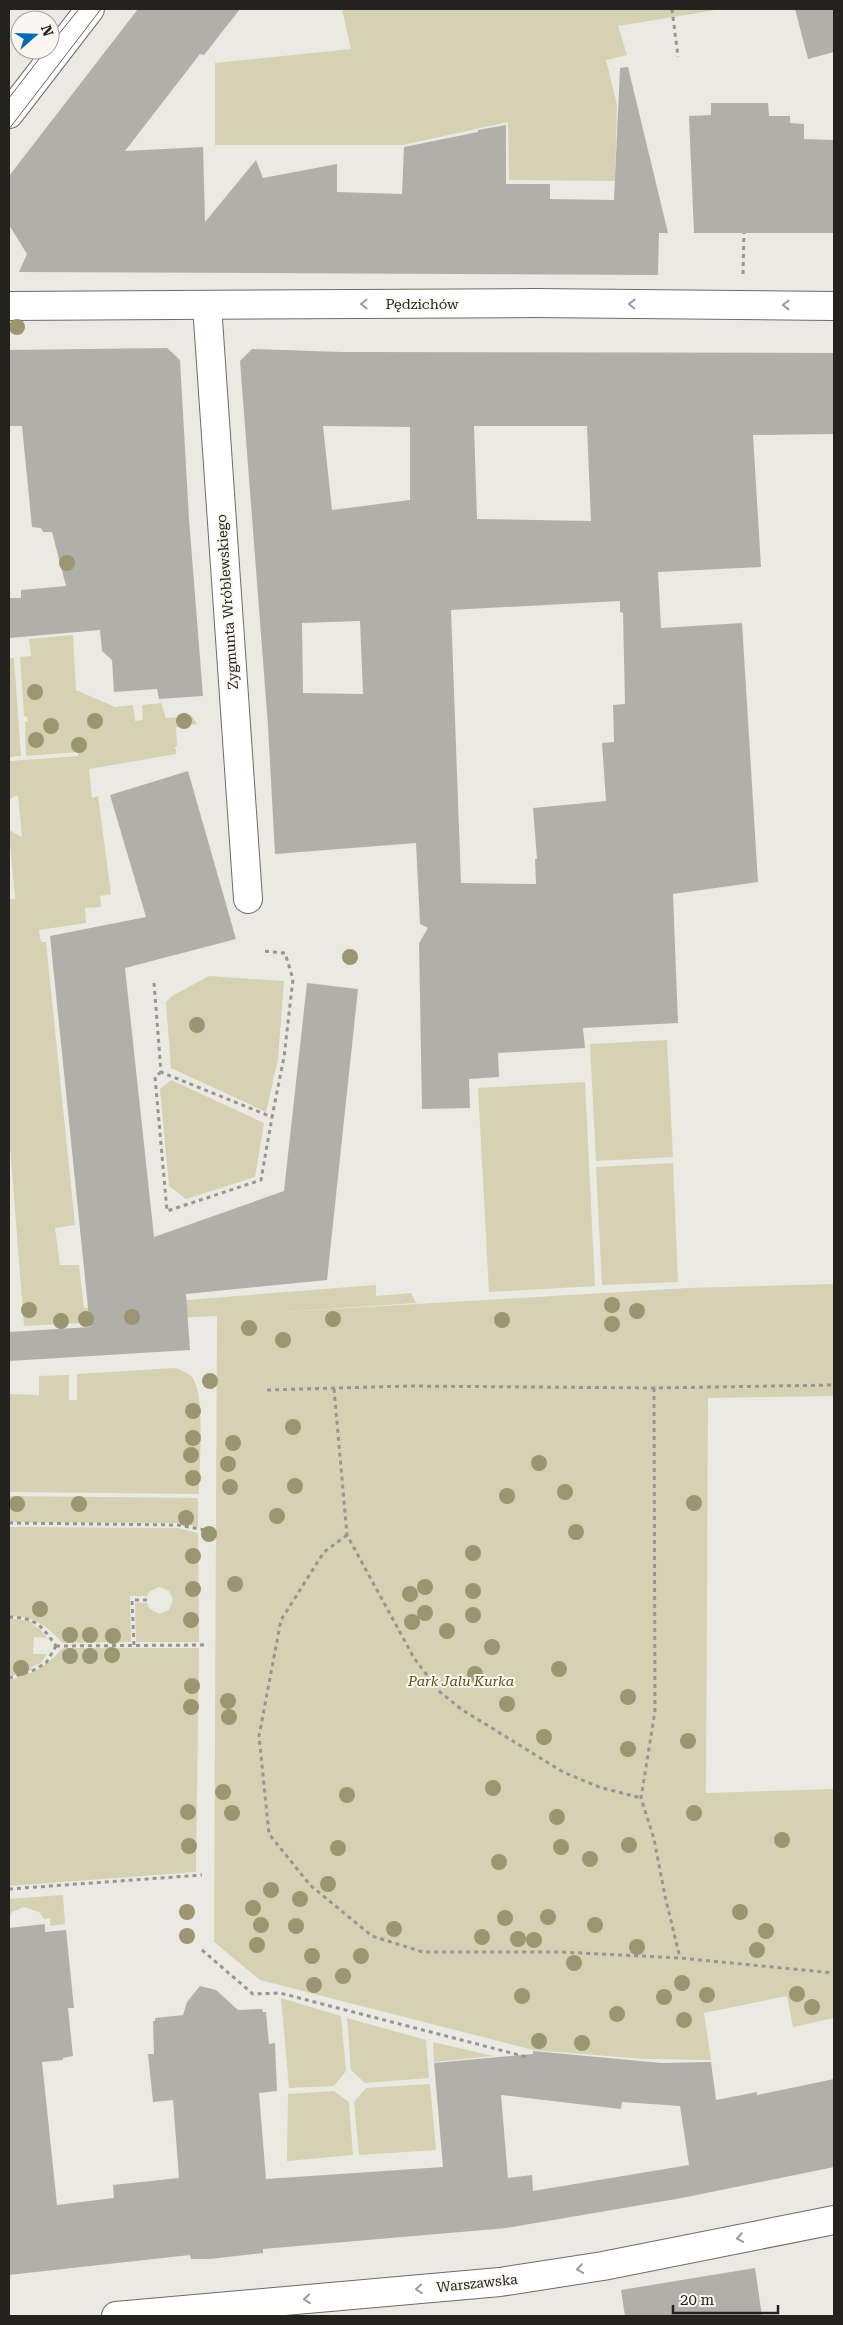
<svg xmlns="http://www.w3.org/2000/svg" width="843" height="2325" viewBox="0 0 843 2325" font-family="'Roboto Serif',serif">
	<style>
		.green { fill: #d6d1b2 }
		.building { fill: #b1b0a8; fill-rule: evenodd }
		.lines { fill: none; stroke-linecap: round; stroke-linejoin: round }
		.minor-casing { stroke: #6d6c65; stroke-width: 30 }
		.path { stroke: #96958f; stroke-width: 3; stroke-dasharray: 4 4; stroke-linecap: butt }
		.minor { stroke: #fff; stroke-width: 28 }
		.tram { stroke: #61605b; stroke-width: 1 }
		.tree { fill: #9b9671 }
		.oneway { stroke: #9c9c9a }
		.labels { text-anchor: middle; stroke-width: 4; stroke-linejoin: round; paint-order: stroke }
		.street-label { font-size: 14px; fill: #23221f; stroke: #f9f7f0 }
		.park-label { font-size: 14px; font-style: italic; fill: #5a5115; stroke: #f9f7f0 }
	</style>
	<rect width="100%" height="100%" fill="#ebeae2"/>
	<g class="green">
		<path d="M342 9H722L618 26 627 55 606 60 617 105 615 181 509 180 508 122 403 145H215V63L351 49Z"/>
		<path d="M73 635 76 690 115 707 133 705 135 721 143 720 142 705 161 703 166 718 192 716 197 724 176 727 177 745 174 749H176V754L89 769 92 798 98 796 111 894 100 896 101 907 85 908 86 923 39 930 41 942H46L75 1225 55 1228 60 1265H79L84 1308 376 1285V1296L411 1293 416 1303 282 1312 688 1288 834 1284V1396L708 1398 706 1793 834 1789V2018L793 2027 787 1996 704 2013 711 2060 644 2059 533 2050 260 1980 214 1942 217 1316 24 1326 9 1133V899H15L9 830 22 837 18 795 9 799V761L78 756V752L26 756 25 722 28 721 27 717 24 716 20 657 31 656 29 639Z"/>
		<path d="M9 658H14L21 756 9 757Z"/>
		<path d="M209 976 284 981 278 1059 266 1112 171 1068 166 1002 172 996Z"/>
		<path d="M667 1040 673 1157 596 1161 590 1044Z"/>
		<path d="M171 1080 264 1123 255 1177 186 1199 169 1186 160 1089Z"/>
		<path d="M585 1082 595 1286 489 1292 478 1088Z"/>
		<path d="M673 1163 678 1282 602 1285 596 1167Z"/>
		<path d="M175 1368C180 1370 188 1372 192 1377 206 1395 199 1469 199 1494L9 1492V1394L39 1395V1376L69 1375V1400H77V1374Z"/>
		<path d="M9 1496 198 1498V1527L179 1523 9 1522Z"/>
		<path d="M9 1527 178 1528 198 1533 199 1642H136L135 1603H147L150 1609 159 1614 169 1610 173 1600 169 1591 160 1587 150 1591 147 1596H130L131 1642 63 1643C44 1624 36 1617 9 1616Z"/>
		<path d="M9 1618 33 1622 32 1624 40 1629 47 1638 34 1637 33 1654H47L41 1663 31 1667 32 1670 9 1677Z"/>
		<path d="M63 1648H199L196 1872 9 1886V1680C35 1673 44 1668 63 1648Z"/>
		<path d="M63 1895 65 1924 50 1926V1918L44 1919 39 1912 24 1907 12 1912 9 1919V1899Z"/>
		<path d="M281 1998 341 2016 346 2071 334 2086 289 2088Z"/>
		<path d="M347 2018 426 2040 429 2078 365 2083 351 2070Z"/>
		<path d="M433 2042 493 2056 434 2062Z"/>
		<path d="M430 2084 436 2150 359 2155 354 2102 366 2088Z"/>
		<path d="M334 2091 349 2102 353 2155 287 2161 288 2094Z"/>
	</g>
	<g class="building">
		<path d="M138 9H240L204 55 200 54 125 151 203 147 205 222 256 160 263 178 337 164V192L402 194 404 147 478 132V130L506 125V184H550V199L614 200 620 68 628 67 668 233H659L658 275 19 272 27 254 9 225V176Z"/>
		<path d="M795 9H834V52L808 59Z"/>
		<path d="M711 103H768L769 116H790V123L804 124V139L834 140V233H694L689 116 711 115Z"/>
		<path d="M167 348 180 360 189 519 203 696 159 699 157 689 114 692 112 660 102 651 100 630 9 638V598H21V590L66 586 52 532H43L41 528 32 527 22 426H9V350Z"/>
		<path d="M252 349 342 352 834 353V434L753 435 761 567 658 572 661 628 742 623 758 882 673 894 678 1023 583 1028 585 1048 498 1053 499 1077 469 1079 470 1108 422 1109 419 943 428 928 420 924 416 843 275 854 268 726 240 361ZM323 426 410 427V500L332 510ZM474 426H587L591 521 477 519ZM620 601V612L623 613 625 704 613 705 614 742 602 743 606 801 533 808 537 859H535L536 884 461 883 451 610ZM360 621 363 694 303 693 302 623Z"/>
		<path d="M188 771 236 939 125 968 154 1237 284 1191 307 983 358 989 327 1280 186 1294 190 1350 9 1361V1332L90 1327 50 936 146 917 110 795Z"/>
		<path d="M45 1924V1932L66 1930 74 2008H68L73 2056 63 2058V2060L42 2062 57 2205 114 2198 113 2185 179 2178 173 2100 153 2102 148 2054H154L153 2021H155V2018L183 2015 187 2002 200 1986 216 1990 238 2010 262 2009 263 2012H266L269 2044 275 2043 277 2091 259 2093 266 2179 443 2167 434 2063 533 2054V2051L662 2063 711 2062 716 2100 757 2092V2095L834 2079V2167L682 2198 507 2228 263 2249V2253L210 2259H191L190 2255 9 2275V1928ZM501 2095 621 2109 622 2102 680 2106 689 2165 533 2191 532 2175 508 2178Z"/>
		<path d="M755 2268 762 2316H625L621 2290Z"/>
	</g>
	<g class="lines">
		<g class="minor-casing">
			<g id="minor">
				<path d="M9 114 90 9"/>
				<path d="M207 305 248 899"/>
				<path d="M9 306 534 303 834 306"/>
				<path d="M116 2316 500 2282 603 2266 834 2220"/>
			</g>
		</g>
		<g class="path">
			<path d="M672 9 678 57"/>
			<path d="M743 274 744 233"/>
			<path d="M154 983 161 1072 272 1117 284 1057 293 979 285 953 262 951"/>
			<path d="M161 1072 155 1077 167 1211 261 1180 272 1117"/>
			<path d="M654 1388 655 1711 641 1798 654 1839 665 1896 680 1958"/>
			<path d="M334 1389 347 1535 414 1658 440 1692 461 1709 563 1772 599 1787 641 1798"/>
			<path d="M267 1390 409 1386 654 1388 834 1385"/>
			<path d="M9 1523 178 1525 205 1530"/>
			<path d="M347 1535 324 1552 281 1620 259 1736 269 1834 310 1885 372 1936 423 1952H561L680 1958 834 1973"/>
			<path d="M9 1617C36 1618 41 1625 56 1646"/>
			<path d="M134 1645 132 1600H148"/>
			<path d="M56 1646 204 1645"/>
			<path d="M9 1678 32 1671 46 1663 56 1646"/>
			<path d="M9 1889 202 1875"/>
			<path d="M202 1950 253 1994 280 1993 527 2057"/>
		</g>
		<use href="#minor" class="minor"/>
		<g class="tram">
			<path d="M50 45 79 9"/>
			<path d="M9 98 46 50"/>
			<path d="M9 129 101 9"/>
		</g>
	</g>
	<g class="tree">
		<circle cx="17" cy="327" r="8"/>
		<circle cx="67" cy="563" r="8"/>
		<circle cx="35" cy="692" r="8"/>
		<circle cx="95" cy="721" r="8"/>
		<circle cx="184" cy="721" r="8"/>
		<circle cx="51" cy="726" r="8"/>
		<circle cx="36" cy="740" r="8"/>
		<circle cx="79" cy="745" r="8"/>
		<circle cx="350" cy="957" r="8"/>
		<circle cx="197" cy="1025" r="8"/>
		<circle cx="612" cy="1305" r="8"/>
		<circle cx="29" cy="1310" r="8"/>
		<circle cx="637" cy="1311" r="8"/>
		<circle cx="132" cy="1317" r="8"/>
		<circle cx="86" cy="1319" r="8"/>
		<circle cx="333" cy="1319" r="8"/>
		<circle cx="502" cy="1320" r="8"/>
		<circle cx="61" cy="1321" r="8"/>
		<circle cx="612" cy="1324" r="8"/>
		<circle cx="249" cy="1328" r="8"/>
		<circle cx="283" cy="1340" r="8"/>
		<circle cx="210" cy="1381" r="8"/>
		<circle cx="193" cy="1411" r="8"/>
		<circle cx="293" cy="1427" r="8"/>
		<circle cx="193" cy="1438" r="8"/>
		<circle cx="233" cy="1443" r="8"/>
		<circle cx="191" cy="1455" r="8"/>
		<circle cx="539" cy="1463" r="8"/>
		<circle cx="228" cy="1464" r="8"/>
		<circle cx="193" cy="1478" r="8"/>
		<circle cx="295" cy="1486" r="8"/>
		<circle cx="230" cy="1487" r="8"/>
		<circle cx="565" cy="1492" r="8"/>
		<circle cx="507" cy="1496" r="8"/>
		<circle cx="694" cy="1503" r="8"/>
		<circle cx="17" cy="1504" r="8"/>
		<circle cx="79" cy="1504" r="8"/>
		<circle cx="277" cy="1516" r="8"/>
		<circle cx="186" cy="1518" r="8"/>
		<circle cx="576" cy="1532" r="8"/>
		<circle cx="209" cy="1534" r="8"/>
		<circle cx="473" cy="1553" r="8"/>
		<circle cx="193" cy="1556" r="8"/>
		<circle cx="235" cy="1584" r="8"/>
		<circle cx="425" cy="1587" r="8"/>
		<circle cx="193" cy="1589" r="8"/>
		<circle cx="473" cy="1591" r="8"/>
		<circle cx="410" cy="1594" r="8"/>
		<circle cx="40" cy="1609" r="8"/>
		<circle cx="425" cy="1613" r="8"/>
		<circle cx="473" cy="1615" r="8"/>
		<circle cx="191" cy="1620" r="8"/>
		<circle cx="412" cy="1622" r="8"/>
		<circle cx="447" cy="1631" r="8"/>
		<circle cx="70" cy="1635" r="8"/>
		<circle cx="90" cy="1635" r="8"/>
		<circle cx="113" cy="1636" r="8"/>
		<circle cx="492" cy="1647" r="8"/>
		<circle cx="112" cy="1655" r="8"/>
		<circle cx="70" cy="1656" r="8"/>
		<circle cx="90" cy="1656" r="8"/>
		<circle cx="21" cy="1668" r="8"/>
		<circle cx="559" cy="1669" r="8"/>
		<circle cx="475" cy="1674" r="8"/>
		<circle cx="192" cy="1686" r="8"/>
		<circle cx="628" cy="1697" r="8"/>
		<circle cx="228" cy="1701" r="8"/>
		<circle cx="507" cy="1704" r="8"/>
		<circle cx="191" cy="1707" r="8"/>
		<circle cx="229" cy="1717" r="8"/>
		<circle cx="544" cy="1737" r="8"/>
		<circle cx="688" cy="1741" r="8"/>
		<circle cx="628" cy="1749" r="8"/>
		<circle cx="493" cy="1788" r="8"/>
		<circle cx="223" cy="1792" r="8"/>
		<circle cx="347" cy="1795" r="8"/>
		<circle cx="188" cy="1812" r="8"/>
		<circle cx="232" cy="1813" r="8"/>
		<circle cx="694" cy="1813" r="8"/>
		<circle cx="557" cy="1817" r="8"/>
		<circle cx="782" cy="1840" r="8"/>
		<circle cx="629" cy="1845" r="8"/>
		<circle cx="189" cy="1846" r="8"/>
		<circle cx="561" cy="1847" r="8"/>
		<circle cx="338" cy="1848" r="8"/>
		<circle cx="590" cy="1859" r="8"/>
		<circle cx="499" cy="1862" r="8"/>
		<circle cx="328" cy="1884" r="8"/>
		<circle cx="271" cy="1890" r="8"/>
		<circle cx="300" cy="1899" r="8"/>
		<circle cx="253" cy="1908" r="8"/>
		<circle cx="187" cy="1912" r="8"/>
		<circle cx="740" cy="1912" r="8"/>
		<circle cx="548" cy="1917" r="8"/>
		<circle cx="505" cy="1918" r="8"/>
		<circle cx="261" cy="1925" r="8"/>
		<circle cx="595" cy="1925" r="8"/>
		<circle cx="296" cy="1926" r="8"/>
		<circle cx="394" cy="1929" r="8"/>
		<circle cx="766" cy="1931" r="8"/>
		<circle cx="187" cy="1936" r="8"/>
		<circle cx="482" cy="1937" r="8"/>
		<circle cx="518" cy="1939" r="8"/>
		<circle cx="534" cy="1940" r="8"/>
		<circle cx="257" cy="1945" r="8"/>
		<circle cx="637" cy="1947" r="8"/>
		<circle cx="757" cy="1950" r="8"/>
		<circle cx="312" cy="1956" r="8"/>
		<circle cx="361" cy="1956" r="8"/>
		<circle cx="574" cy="1963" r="8"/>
		<circle cx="343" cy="1976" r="8"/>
		<circle cx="682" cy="1983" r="8"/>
		<circle cx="314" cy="1985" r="8"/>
		<circle cx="797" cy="1994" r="8"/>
		<circle cx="707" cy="1995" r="8"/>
		<circle cx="522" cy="1996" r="8"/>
		<circle cx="664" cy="1997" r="8"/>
		<circle cx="812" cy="2007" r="8"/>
		<circle cx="617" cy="2014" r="8"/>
		<circle cx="684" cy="2020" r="8"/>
		<circle cx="539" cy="2041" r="8"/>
		<circle cx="582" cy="2043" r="8"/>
	</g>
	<defs><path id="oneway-chevron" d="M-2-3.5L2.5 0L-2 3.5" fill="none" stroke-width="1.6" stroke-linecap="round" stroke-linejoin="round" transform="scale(1.25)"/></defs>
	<g class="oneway">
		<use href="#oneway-chevron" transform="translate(364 304) rotate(180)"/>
		<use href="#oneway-chevron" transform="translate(632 304) rotate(-179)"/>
		<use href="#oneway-chevron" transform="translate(786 305) rotate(-180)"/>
		<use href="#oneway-chevron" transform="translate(740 2238) rotate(170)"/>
		<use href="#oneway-chevron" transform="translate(580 2269) rotate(171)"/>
		<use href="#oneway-chevron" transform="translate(419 2289) rotate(175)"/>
		<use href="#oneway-chevron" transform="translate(307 2299) rotate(175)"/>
	</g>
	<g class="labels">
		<g class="street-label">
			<text x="422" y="309">Pędzichów</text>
			<text transform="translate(227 602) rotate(-94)" y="5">Zygmunta Wróblewskiego</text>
			<text transform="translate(477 2283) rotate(-6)" y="5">Warszawska</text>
		</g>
		<g class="park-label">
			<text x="461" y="1686">Park Jalu Kurka</text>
		</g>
	</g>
	<rect width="843" height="2325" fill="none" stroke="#23221f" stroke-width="20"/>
	<g transform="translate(35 35) rotate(70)"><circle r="24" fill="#f9f7f0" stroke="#a3a29c"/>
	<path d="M0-4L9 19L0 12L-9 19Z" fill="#036ab6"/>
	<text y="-8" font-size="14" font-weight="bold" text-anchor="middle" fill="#23221f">N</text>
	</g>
	<path d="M673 2305v8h105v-8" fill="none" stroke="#23221f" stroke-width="2.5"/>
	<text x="680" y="2305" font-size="15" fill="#23221f" stroke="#f9f7f0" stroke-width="4" paint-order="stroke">20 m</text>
</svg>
